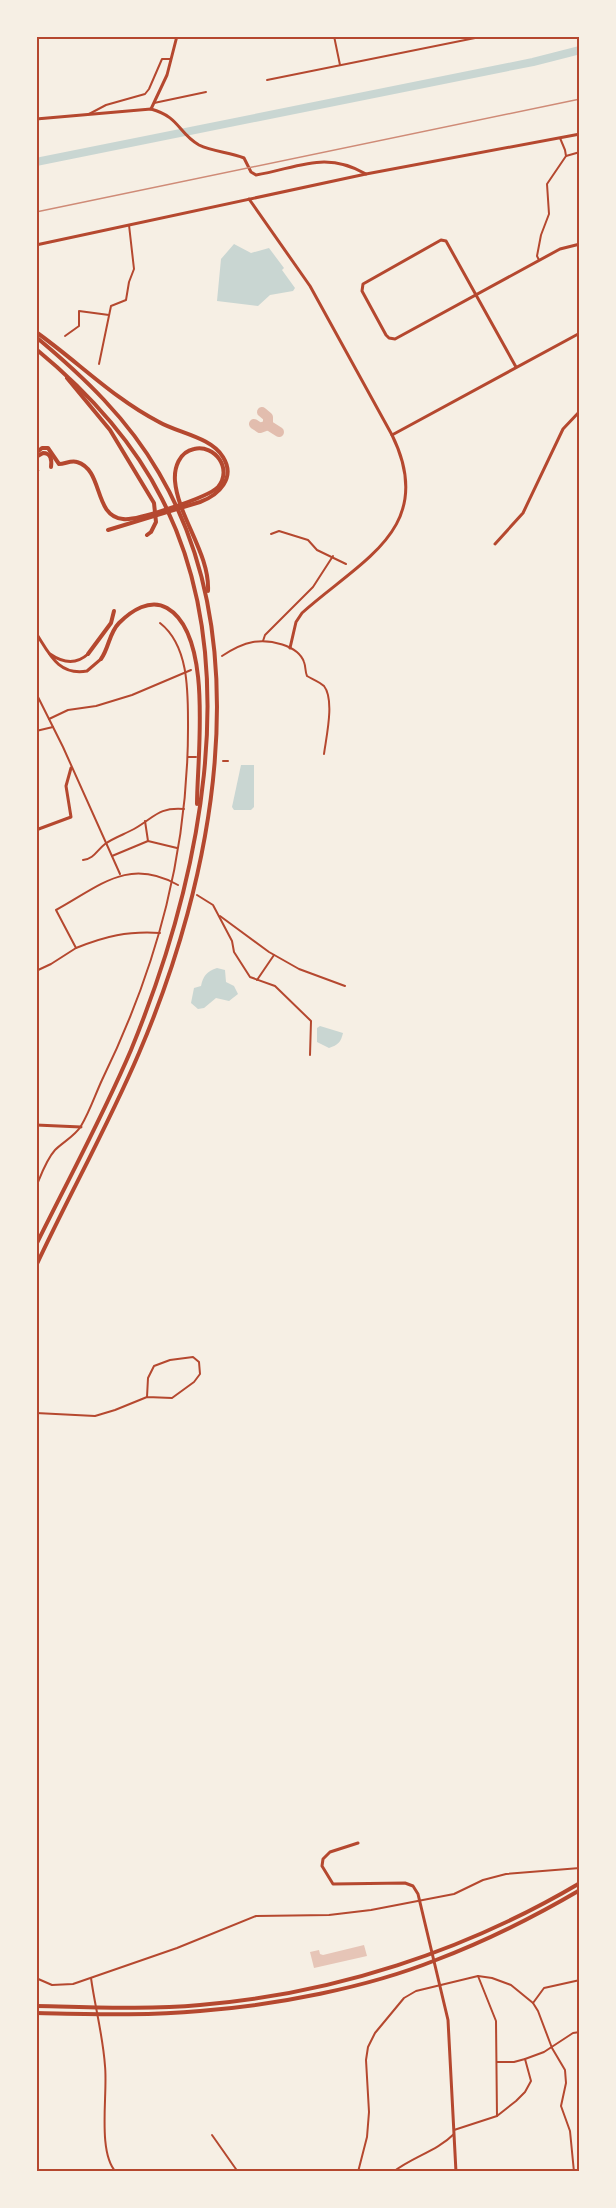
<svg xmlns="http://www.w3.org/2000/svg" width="616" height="2208" viewBox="0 0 616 2208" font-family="'Crimson Pro',serif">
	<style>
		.water { fill: #c9d6d2 }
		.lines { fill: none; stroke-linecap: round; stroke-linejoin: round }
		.river { stroke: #c9d6d2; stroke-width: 8 }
		.taxiway { stroke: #e2bdae; stroke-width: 10 }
		.building { fill: #e6c5b7 }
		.service { stroke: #b5482f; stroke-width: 1 }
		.minor { stroke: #b5482f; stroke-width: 2 }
		.tertiary { stroke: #b5482f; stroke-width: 3 }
		.secondary { stroke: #b5482f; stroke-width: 3 }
		.primary { stroke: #b5482f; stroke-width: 3 }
		.trunk { stroke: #b5482f; stroke-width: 4 }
		.motorway { stroke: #b5482f; stroke-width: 4 }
		.rail { stroke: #cf8b77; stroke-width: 1.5 }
		.neatline { fill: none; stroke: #b5482f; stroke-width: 2 }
	</style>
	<rect width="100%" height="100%" fill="#f6efe4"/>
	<g class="water">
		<path d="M234 244 251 253 269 248 284 268 282 270 295 288 293 291 270 295 258 306 217 301 221 259Z"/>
		<path d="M241 765H254V807L251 810H234L232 807Z"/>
		<path d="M217 968 225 970 226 982 234 986 238 994 229 1001 216 998 204 1008 198 1009 191 1003 194 988 201 986C203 976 207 971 217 968Z"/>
		<path d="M320 1026 343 1033C341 1042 338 1045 329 1048L317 1042V1028Z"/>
	</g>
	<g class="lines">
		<path class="river" d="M36 162 533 62 580 50"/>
		<g class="taxiway">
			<path d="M262 412 268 417V425"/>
			<path d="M254 424 260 428 268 425"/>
			<path d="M268 425 279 432"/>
		</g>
	</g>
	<path class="building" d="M364 1945 367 1956 314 1968 310 1952 319 1950 320 1954 323 1955Z"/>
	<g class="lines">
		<path class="service" d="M36 467 39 470"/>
		<g class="minor">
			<path d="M334 36 340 65"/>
			<path d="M267 80 485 36"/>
			<path d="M154 103 206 92"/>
			<path d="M89 114 106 105 145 94 149 89 162 59H171"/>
			<path d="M566 156 580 152"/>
			<path d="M539 260 537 256 541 235 549 214 547 184 566 156 565 150 560 138"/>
			<path d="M65 336 79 326V311L109 315"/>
			<path d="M99 364 111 306 126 300 129 282 134 269 129 225"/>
			<path d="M271 534 279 531 308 540 317 550 346 564"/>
			<path d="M263 641 265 635 313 587 333 556"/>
			<path d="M222 656C231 650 242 644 253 642 269 639 298 645 304 662 306 667 305 672 307 676 312 679 320 682 324 686 335 700 326 738 324 754"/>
			<path d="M36 693 63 747 120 874"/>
			<path d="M49 719 68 710 96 706 132 695 191 670"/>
			<path d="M36 731 53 727"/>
			<path d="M188 757H196"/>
			<path d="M223 761H228"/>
			<path d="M145 821 148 841"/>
			<path d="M112 856 148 841 177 848"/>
			<path d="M83 860C94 859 97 850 105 844 113 838 125 834 134 829 155 817 158 807 184 809"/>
			<path d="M197 895 213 905 232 941 234 952 250 977 275 986 311 1021 310 1055"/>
			<path d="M220 916 269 952 299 969 345 986"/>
			<path d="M160 933C127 931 106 936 76 948L56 910C100 886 128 857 178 885"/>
			<path d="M36 971 51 964 76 948"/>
			<path d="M257 980 274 955"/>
			<path d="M36 1187C41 1175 46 1160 55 1150 63 1142 75 1136 81 1126 90 1111 95 1095 102 1080 158 965 189 849 188 721 188 689 188 645 160 623"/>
			<path d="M36 1413 95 1416 115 1410 147 1397 172 1398 194 1382 200 1374 199 1362 193 1357 170 1360 154 1366 148 1378 147 1397"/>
			<path d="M478 1976 496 2021 497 2116"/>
			<path d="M36 1978 52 1985 73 1984 177 1948 256 1916 329 1915 371 1910 454 1894 483 1880 506 1874 580 1868"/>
			<path d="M91 1978C95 2007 103 2036 105 2066 108 2093 97 2152 116 2172"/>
			<path d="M533 2003 544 1988 580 1980"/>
			<path d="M497 2062H514L525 2059"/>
			<path d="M454 2130 497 2116 516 2101 525 2092 531 2081 525 2059 544 2052 573 2033 580 2032"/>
			<path d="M212 2135 238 2172"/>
			<path d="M358 2172 367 2137 369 2112 366 2060 368 2047 375 2033 404 1998 416 1991 478 1976 492 1978 511 1985 533 2003 538 2011 552 2048 565 2070 566 2083 561 2106 570 2131 574 2172"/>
			<path d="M393 2172C412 2157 437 2151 454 2134"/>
		</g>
		<g class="tertiary">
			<path d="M151 109 167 75 177 36"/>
			<path d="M36 119 151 109C180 117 178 133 199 145 213 152 230 152 244 158L251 172 256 175C298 168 325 150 366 174"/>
			<path d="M516 367 446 241 441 240 363 284 362 291 386 335 389 338 395 339 560 249 580 244"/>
			<path d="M392 435 580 333"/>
			<path d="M495 544 523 513 563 429 580 411"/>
			<path d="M36 830 71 817 66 786 71 768"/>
			<path d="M36 1125 81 1127"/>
			<path d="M358 1843 330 1852 323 1859 322 1866 333 1884 405 1883 413 1886 418 1894 448 2020 456 2172"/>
		</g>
		<g class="secondary">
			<path d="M249 199 310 286 392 435C438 528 361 560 302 613L296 622 290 648"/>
			<path d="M36 633C49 653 58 676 87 671L101 659"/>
			<path d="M50 654C63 663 76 665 88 654"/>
		</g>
		<path class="primary" d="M36 245 366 174 580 134"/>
		<g class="trunk">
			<path d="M36 2006C91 2007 146 2010 200 2005 334 1994 465 1951 580 1883"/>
			<path d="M36 2013C91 2014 146 2016 200 2011 276 2005 366 1988 436 1960 486 1941 534 1917 580 1890"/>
		</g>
		<g class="motorway">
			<path d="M36 332C77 361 114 399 159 422 178 433 211 437 223 457 236 478 219 495 200 502L108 530"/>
			<path d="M36 337C84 377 128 419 159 473 260 645 213 880 139 1053 108 1126 69 1195 36 1266"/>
			<path d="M36 349C87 391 132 439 162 499 247 666 199 884 131 1050 103 1116 68 1180 36 1245"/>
			<path d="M67 378 110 430 154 503 156 522 151 532 147 535"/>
			<path d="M36 453 42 448H48L59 464C65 464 71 460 77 462 104 470 93 516 123 519 137 521 209 497 218 487 233 469 215 444 194 449 179 452 174 468 175 481 178 517 210 554 208 591"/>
			<path d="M36 457 43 453C51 453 52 460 51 467"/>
			<path d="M88 654 111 623 114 611"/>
			<path d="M101 659C109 648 109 633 119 623 131 611 150 598 167 608 214 635 197 757 197 804"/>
		</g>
		<path class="rail" d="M36 212 580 99"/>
	</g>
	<rect width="616" height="2208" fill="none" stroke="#f6efe4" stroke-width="75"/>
	<rect x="38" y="38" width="540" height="2132" class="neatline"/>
</svg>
